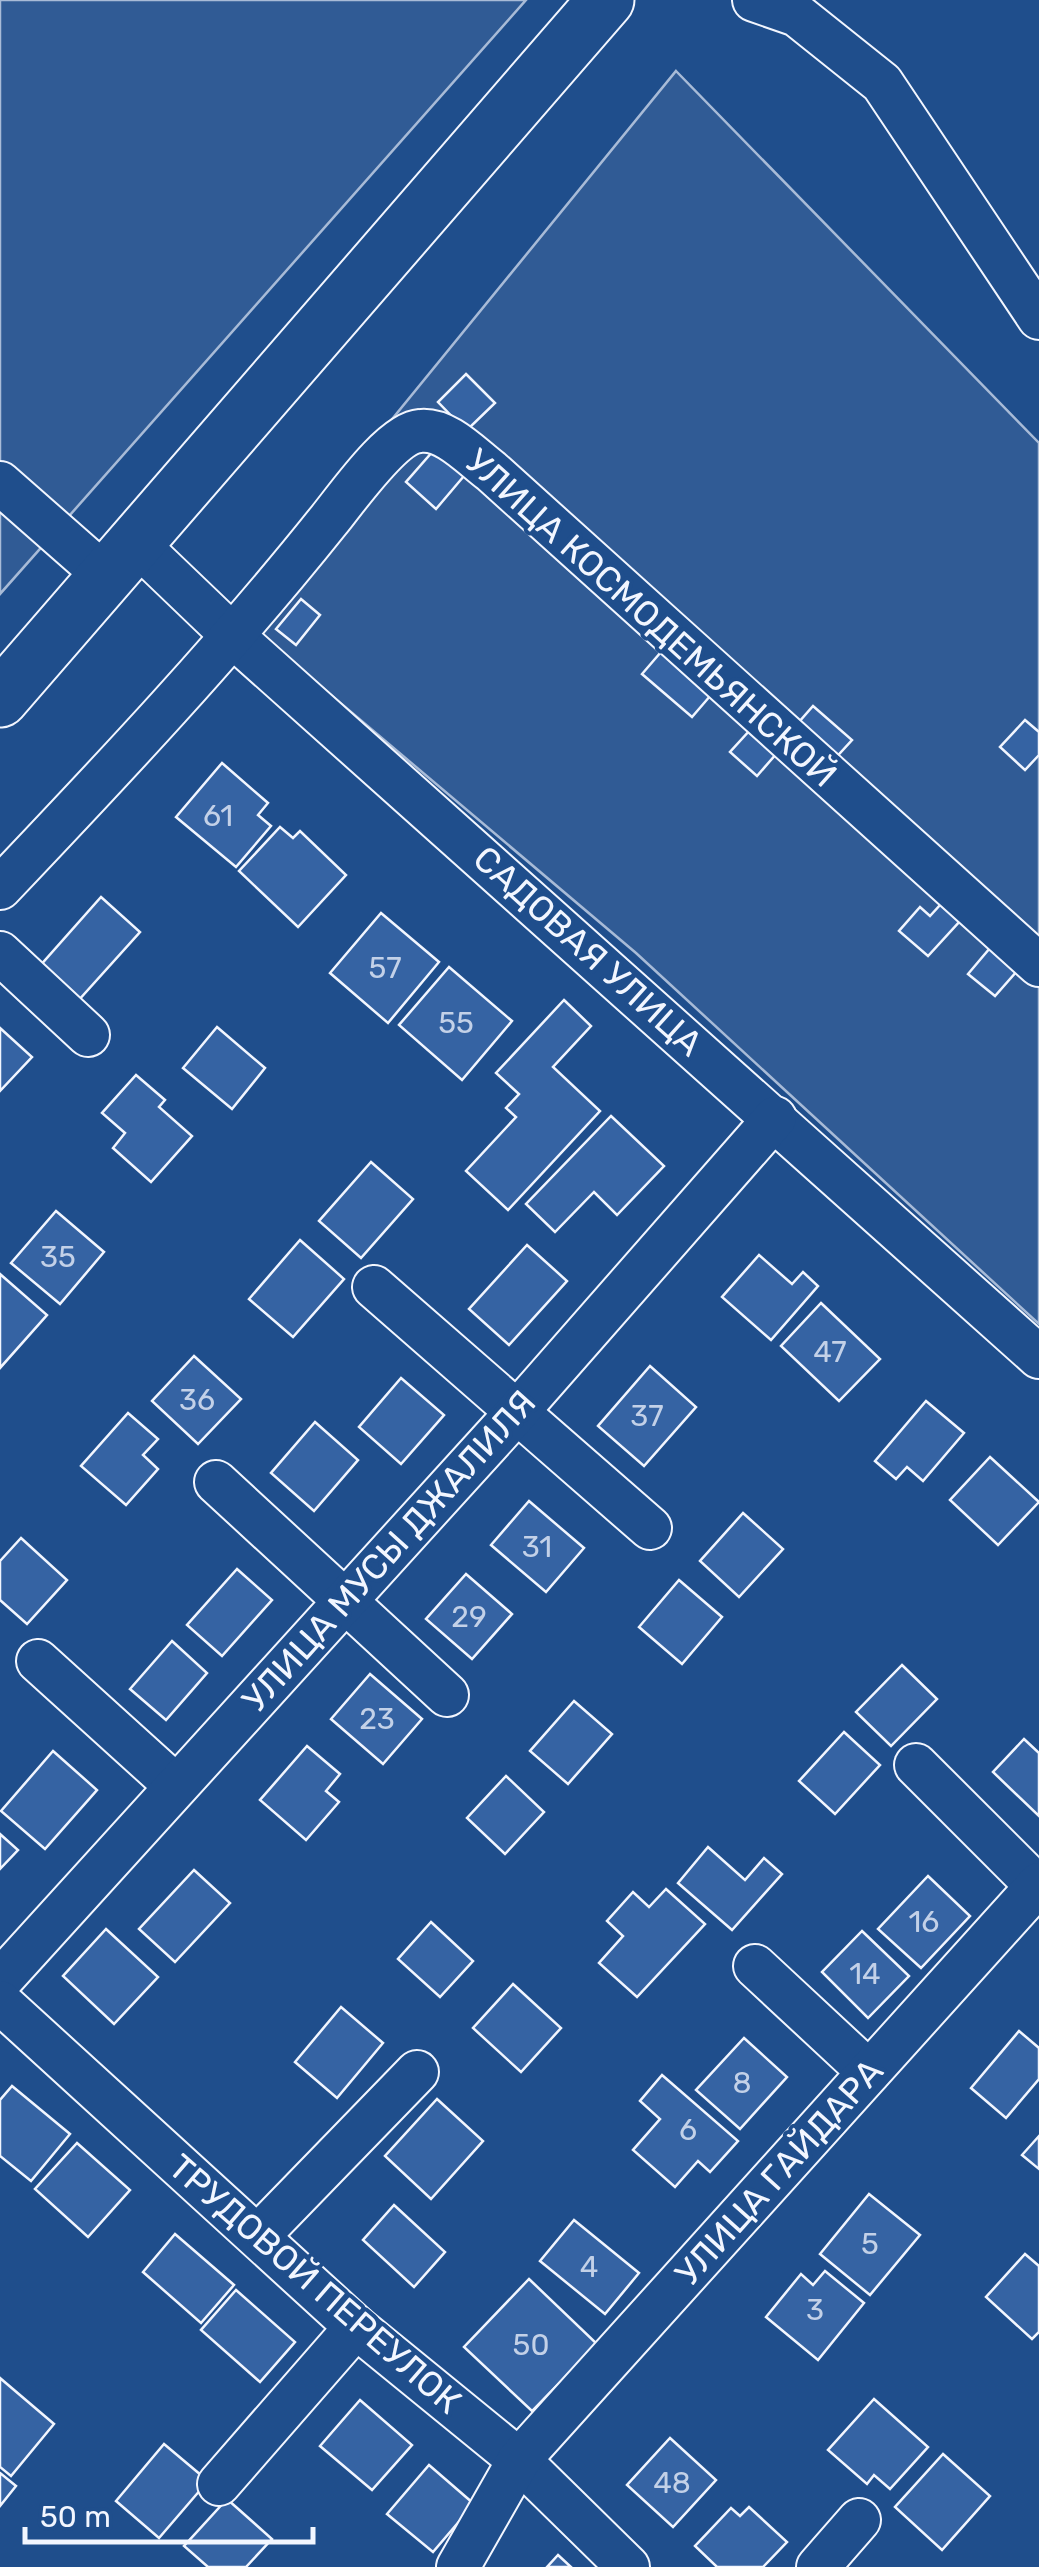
<svg xmlns="http://www.w3.org/2000/svg" width="1039" height="2567" viewBox="0 0 1039 2567" font-family="Rubik,sans-serif">
	<style>
		.built { fill: #305b95; stroke: #a8bbd7; stroke-width: 2.5 }
		.building { fill: #3563a3; stroke: #f2f6ff; stroke-width: 2.5 }
		.lines { fill: none; stroke-linecap: round; stroke-linejoin: round }
		.minor-casing { stroke: #f2f6ff; stroke-width: 46 }
		.major-casing { stroke: #f2f6ff; stroke-width: 59 }
		.minor { stroke: #1f4e8c; stroke-width: 42 }
		.major { stroke: #1f4e8c; stroke-width: 55 }
		.labels { text-anchor: middle; stroke-width: 8; stroke-linejoin: round; paint-order: stroke }
		.number-label { font-size: 30px; fill: #c3d1e8 }
		.street-label { font-size: 35px; fill: #f2f6ff; stroke: #1f4e8c }
	</style>
	<rect width="100%" height="100%" fill="#1f4e8c"/>
	<g class="built">
		<path d="M0 0H526L0 594Z"/>
		<path d="M676 71 1039 443V1324L636 953 234 613Z"/>
	</g>
	<g class="building">
		<path d="M466 374 495 403 466 431 438 402Z"/>
		<path d="M434 450 464 476 436 509 406 482Z"/>
		<path d="M301 599 320 615 296 645 276 629Z"/>
		<path d="M661 652 711 695 692 717 642 674Z"/>
		<path d="M813 706 852 740 830 764 792 730Z"/>
		<path d="M1025 720 1039 732V755L1025 770 1000 747Z"/>
		<path d="M751 729 777 753 757 776 730 752Z"/>
		<path d="M222 763 268 803 258 815 271 826 236 867 176 817Z"/>
		<path d="M280 827 293 838 300 831 346 875 298 927 239 871Z"/>
		<path d="M101 897 140 932 77 1002 39 967Z"/>
		<path d="M941 904 960 921 928 956 899 931 920 907 930 916Z"/>
		<path d="M381 913 439 962 388 1023 330 973Z"/>
		<path d="M990 948 1017 971 995 996 968 974Z"/>
		<path d="M449 967 512 1021 462 1080 399 1025Z"/>
		<path d="M564 1000 591 1026 553 1067 600 1111 508 1210 466 1171 516 1117 506 1108 519 1094 496 1073Z"/>
		<path d="M217 1027 265 1068 232 1109 183 1068Z"/>
		<path d="M0 1028 32 1057 0 1091Z"/>
		<path d="M136 1075 165 1100 159 1107 192 1136 151 1182 113 1148 125 1133 102 1113Z"/>
		<path d="M611 1116 664 1166 617 1215 594 1192 555 1232 526 1204Z"/>
		<path d="M371 1162 413 1199 361 1258 319 1221Z"/>
		<path d="M56 1211 104 1252 60 1304 11 1263Z"/>
		<path d="M300 1240 344 1279 293 1337 249 1299Z"/>
		<path d="M527 1245 567 1281 509 1345 469 1309Z"/>
		<path d="M759 1255 792 1284 803 1272 818 1286 771 1340 722 1297Z"/>
		<path d="M0 1274 47 1315 0 1368Z"/>
		<path d="M821 1303 880 1359 839 1401 781 1346Z"/>
		<path d="M194 1356 241 1399 198 1444 152 1401Z"/>
		<path d="M650 1366 696 1407 644 1466 598 1426Z"/>
		<path d="M401 1378 444 1415 401 1464 359 1427Z"/>
		<path d="M926 1401 964 1433 923 1481 907 1467 896 1479 875 1461Z"/>
		<path d="M128 1413 158 1439 143 1455 158 1469 126 1505 81 1466Z"/>
		<path d="M315 1422 358 1460 314 1511 271 1473Z"/>
		<path d="M990 1457 1039 1502 998 1545 950 1500Z"/>
		<path d="M529 1501 584 1548 546 1592 491 1545Z"/>
		<path d="M743 1513 783 1549 739 1597 700 1561Z"/>
		<path d="M21 1538 67 1580 27 1624 0 1600V1561Z"/>
		<path d="M237 1569 272 1600 222 1656 187 1625Z"/>
		<path d="M466 1574 512 1614 472 1659 426 1619Z"/>
		<path d="M679 1580 722 1617 682 1664 639 1627Z"/>
		<path d="M172 1641 207 1673 166 1720 130 1689Z"/>
		<path d="M902 1665 937 1699 891 1746 856 1712Z"/>
		<path d="M370 1674 422 1719 383 1764 331 1719Z"/>
		<path d="M574 1701 612 1734 568 1784 530 1751Z"/>
		<path d="M844 1732 880 1765 835 1814 799 1781Z"/>
		<path d="M1024 1739 1039 1753V1816L993 1772Z"/>
		<path d="M307 1746 340 1774 326 1791 339 1802 306 1840 260 1800Z"/>
		<path d="M53 1751 97 1790 45 1849 1 1811Z"/>
		<path d="M506 1776 544 1812 505 1854 467 1818Z"/>
		<path d="M0 1834 18 1850 0 1869Z"/>
		<path d="M708 1847 745 1880 764 1858 782 1874 732 1930 678 1883Z"/>
		<path d="M194 1870 230 1903 175 1962 139 1929Z"/>
		<path d="M928 1876 970 1916 921 1968 878 1929Z"/>
		<path d="M666 1889 705 1924 637 1997 599 1963 623 1936 607 1921 633 1892 649 1907Z"/>
		<path d="M431 1922 473 1961 440 1997 398 1959Z"/>
		<path d="M106 1929 158 1977 114 2024 63 1976Z"/>
		<path d="M862 1931 909 1976 868 2018 822 1972Z"/>
		<path d="M513 1984 561 2028 521 2072 473 2028Z"/>
		<path d="M341 2007 383 2043 337 2098 295 2062Z"/>
		<path d="M1019 2031 1039 2048V2079L1006 2118 971 2088Z"/>
		<path d="M744 2038 787 2077 740 2129 696 2090Z"/>
		<path d="M662 2075 738 2141 710 2172 698 2161 675 2187 633 2150 660 2119 640 2101Z"/>
		<path d="M12 2086 70 2134 31 2181 0 2156V2100Z"/>
		<path d="M437 2099 483 2141 431 2199 385 2156Z"/>
		<path d="M1039 2136V2169L1022 2155Z"/>
		<path d="M77 2143 130 2190 88 2237 35 2189Z"/>
		<path d="M869 2194 920 2235 870 2295 820 2254Z"/>
		<path d="M394 2205 445 2252 414 2287 363 2240Z"/>
		<path d="M574 2220 639 2273 605 2314 540 2261Z"/>
		<path d="M175 2234 234 2285 201 2323 143 2272Z"/>
		<path d="M1025 2254 1039 2266V2332L1032 2339 986 2297Z"/>
		<path d="M825 2271 864 2303 818 2360 766 2317 801 2274 813 2285Z"/>
		<path d="M529 2279 597 2344 532 2411 464 2347Z"/>
		<path d="M236 2290 295 2342 260 2382 201 2330Z"/>
		<path d="M0 2378 54 2424 11 2476 0 2467Z"/>
		<path d="M874 2399 928 2447 890 2489 874 2475 867 2484 828 2450Z"/>
		<path d="M360 2400 412 2445 372 2490 320 2446Z"/>
		<path d="M670 2438 716 2480 673 2527 627 2485Z"/>
		<path d="M164 2444 208 2481 159 2538 116 2501Z"/>
		<path d="M943 2454 990 2496 942 2550 895 2507Z"/>
		<path d="M429 2465 474 2504 433 2552 387 2514Z"/>
		<path d="M0 2473 16 2486 0 2506Z"/>
		<path d="M227 2499 272 2539 246 2567H208L184 2546Z"/>
		<path d="M749 2507 787 2542 763 2567H717L695 2546 731 2508 740 2516Z"/>
		<path d="M558 2555 571 2567H547Z"/>
	</g>
	<g class="lines">
		<g class="minor-casing">
			<g id="minor">
				<path d="M754 0 797 15 882 83 1039 318"/>
				<path d="M0 483 108 578"/>
				<path d="M138 545 235 638 1039 1357"/>
				<path d="M0 888C114 768 226 649 329 520 347 498 392 433 420 431 446 428 471 456 491 471L1039 965"/>
				<path d="M0 953 88 1035"/>
				<path d="M374 1287 650 1528"/>
				<path d="M216 1482 447 1695"/>
				<path d="M38 1661 176 1786"/>
				<path d="M916 1765 1037 1886"/>
				<path d="M755 1966 869 2072"/>
				<path d="M0 1981 517 1412 775 1118"/>
				<path d="M0 2002 356 2327 519 2460 628 2567"/>
				<path d="M258 2236 417 2072"/>
				<path d="M219 2484 356 2327"/>
				<path d="M458 2567 519 2460 1039 1884"/>
				<path d="M818 2567 859 2520"/>
			</g>
		</g>
		<g class="major-casing">
			<path id="major" d="M0 699 606 0"/>
		</g>
		<use href="#minor" class="minor"/>
		<use href="#major" class="major"/>
	</g>
	<g class="labels">
		<g class="number-label">
			<text x="218" y="826">61</text>
			<text x="385" y="978">57</text>
			<text x="456" y="1033">55</text>
			<text x="58" y="1267">35</text>
			<text x="830" y="1362">47</text>
			<text x="197" y="1410">36</text>
			<text x="647" y="1426">37</text>
			<text x="537" y="1557">31</text>
			<text x="469" y="1627">29</text>
			<text x="377" y="1729">23</text>
			<text x="924" y="1932">16</text>
			<text x="865" y="1984">14</text>
			<text x="742" y="2093">8</text>
			<text x="688" y="2140">6</text>
			<text x="870" y="2254">5</text>
			<text x="589" y="2277">4</text>
			<text x="815" y="2320">3</text>
			<text x="531" y="2355">50</text>
			<text x="672" y="2493">48</text>
		</g>
		<g class="street-label">
			<text transform="translate(651 618) rotate(42)" y="12">УЛИЦА КОСМОДЕМЬЯНСКОЙ</text>
			<text transform="translate(588 951) rotate(42)" y="12">САДОВАЯ УЛИЦА</text>
			<text transform="translate(389 1551) rotate(-48)" y="12">УЛИЦА МУСЫ ДЖАЛИЛЯ</text>
			<text transform="translate(779 2172) rotate(-48)" y="12">УЛИЦА ГАЙДАРА</text>
			<text transform="translate(315 2284) rotate(41)" y="12">ТРУДОВОЙ ПЕРЕУЛОК</text>
		</g>
	</g>
	<path d="M25 2527v15h288v-15" fill="none" stroke="#f2f6ff" stroke-width="5"/>
	<text x="40" y="2527" font-size="30" fill="#f2f6ff" stroke="#1f4e8c" stroke-width="8" paint-order="stroke">50 m</text>
</svg>
